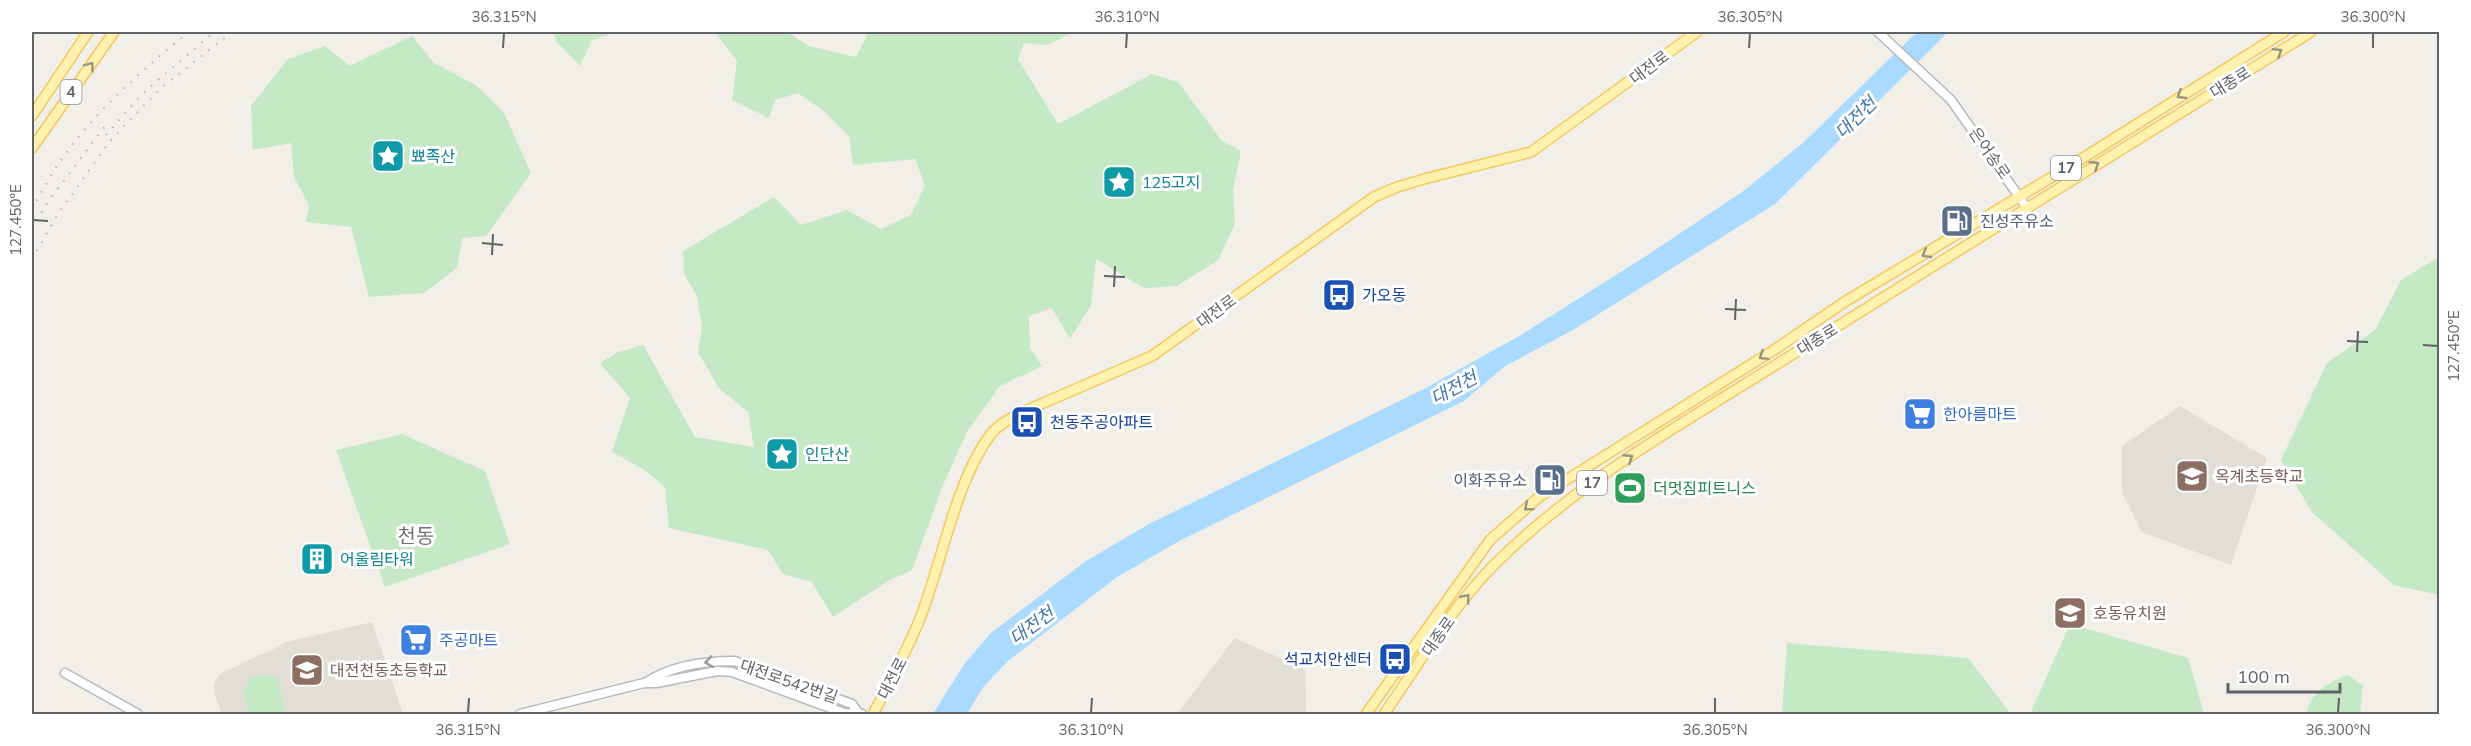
<svg xmlns="http://www.w3.org/2000/svg" width="2471" height="746" viewBox="0 0 2471 746" font-family="Mulish,'Noto Sans KR',sans-serif">
	<style>
		.education { fill: #e1ded6 }
		.green { fill: #c5e8c5 }
		.water { fill: #aadaff }
		.lines { fill: none; stroke-linecap: round; stroke-linejoin: round }
		.secondary-casing { stroke: #b6babf; stroke-width: 11 }
		.primary-casing { stroke: #f2c960; stroke-width: 12 }
		.secondary { stroke: #fff; stroke-width: 8 }
		.primary { stroke: #fff2af; stroke-width: 9 }
		.rail { stroke: #b6b7b8; stroke-width: 2; stroke-dasharray: 1.5 8; stroke-linecap: butt }
		.oneway { stroke: #979581 }
		.oneway2 { stroke: #979a9d }
		.ticks { fill: none; stroke: #5f6368; stroke-width: 2 }
		.labels { text-anchor: middle; stroke-width: 6; stroke-linejoin: round; paint-order: stroke }
		.shield { fill: #fff; stroke: #8f9295; stroke-width: 1.5 }
		.shield-label { font-size: 15px; font-weight: bold; fill: #5f6368 }
		.street-label { font-size: 16px; fill: #5f6368; stroke: #fff }
		.culture-label { font-size: 16px; fill: #0d838f; stroke: #fff; text-anchor: start }
		.service-label { font-size: 16px; fill: #4e5e75; stroke: #fff; text-anchor: start }
		.transit-label { font-size: 16px; fill: #164399; stroke: #fff; text-anchor: start }
		.shop-label { font-size: 16px; fill: #366cbe; stroke: #fff; text-anchor: start }
		.education-label { font-size: 16px; fill: #785e54; stroke: #fff; text-anchor: start }
		.leisure-label { font-size: 16px; fill: #27864d; stroke: #fff; text-anchor: start }
		.water-label { font-size: 18px; font-style: italic; fill: #4174aa; stroke: #fff }
		.quarter-label { font-size: 20px; fill: #70757a; stroke: #fff }
		.neatline { fill: none; stroke: #5f6368; stroke-width: 2 }
		.ticks-label { font-size: 15px; text-anchor: middle; fill: #5f6368 }
	</style>
	<rect width="100%" height="100%" fill="#f1efe8"/>
	<g class="education">
		<path d="M2180 406 2267 458 2231 565 2142 532 2122 493V446Z"/>
		<path d="M372 622 403 714H222L215 696 214 684 220 674 257 656 268 652 286 642Z"/>
		<path d="M1235 638 1305 669 1306 714H1177Z"/>
	</g>
	<g class="green">
		<path d="M554 32H618L592 40 580 66 556 41Z"/>
		<path d="M715 32H788L808 46 856 57 869 32H1074L1047 45 1024 43 1018 59 1058 124 1152 74 1178 82 1222 141 1241 151 1233 190 1235 224 1218 260 1177 286 1144 288 1096 259 1091 305 1070 339 1052 308 1029 316 1030 348 1042 366 1000 386 967 432 943 485 912 570 888 581 833 617 812 582 783 574 768 550 669 528 665 487 643 469 612 452 630 398 600 363 618 352 643 345 695 437 754 447 748 412 719 388 698 352 702 326 697 296 684 274 683 251 774 197 801 225 847 210 881 229 911 215 925 185 915 159 853 165 849 136 825 112 798 93 775 100 769 118 732 100 737 61Z"/>
		<path d="M412 36 434 63 476 85 504 113 531 173 486 236 462 238 457 268 424 293 369 297 351 227 306 222 309 206 294 177 291 143 253 150 251 106 288 59 325 46 350 66Z"/>
		<path d="M2439 257V595L2394 585 2312 512 2281 460 2327 363 2375 330 2401 280Z"/>
		<path d="M402 434 485 471 510 544 385 587 336 450Z"/>
		<path d="M2070 624 2188 658 2204 714H2030Z"/>
		<path d="M1787 643 1968 658 2011 714H1782Z"/>
		<path d="M261 674 278 678 285 714H248L244 691 249 679Z"/>
		<path d="M2347 675 2363 685 2360 714H2306C2313 690 2325 685 2347 675Z"/>
	</g>
	<path class="water" d="M1917 32H1948L1775 204 1573 330 1505 366 1464 401 1181 540 1117 577 1008 661 984 686 967 714H933L965 663 991 633 1086 561 1149 524 1424 389 1521 335 1646 256 1742 192 1803 143Z"/>
	<g class="lines">
		<g class="secondary-casing">
			<g id="secondary">
				<path d="M1878 32 1951 100 2027 208"/>
				<path d="M65 673 138 714"/>
				<path d="M645 683C670 666 705 661 735 661L852 704 859 714"/>
				<path d="M520 714 644 683H656L717 671 732 672 844 713 862 714"/>
			</g>
		</g>
		<g class="primary-casing">
			<g id="primary">
				<path d="M32 116 88 32"/>
				<path d="M32 148 114 32"/>
				<path d="M873 714C889 684 906 653 919 621 942 564 955 481 991 434 1000 423 1013 417 1025 411L1152 356 1374 197 1397 187 1428 178 1531 152 1697 32"/>
				<path d="M1366 714 1490 540 1539 497 1774 350 1846 301 2067 168 2284 32"/>
				<path d="M1384 714C1419 664 1451 608 1495 564 1580 479 1689 420 1790 356 1963 247 2137 140 2311 32"/>
			</g>
		</g>
		<use href="#secondary" class="secondary"/>
		<use href="#primary" class="primary"/>
		<g class="rail">
			<path d="M106 135 141 95 214 32"/>
			<path d="M32 209C40 195 48 180 57 166 89 117 144 68 189 32"/>
			<path d="M32 229 45 206 108 122"/>
			<path d="M32 259 58 214 110 141 161 88 232 32"/>
		</g>
	</g>
	<defs><path id="oneway-chevron" d="M-2-3.5L2.5 0L-2 3.5" fill="none" stroke-width="1.6" stroke-linecap="round" stroke-linejoin="round" transform="scale(1.5)"/></defs>
	<g class="oneway">
		<use href="#oneway-chevron" transform="translate(2278 52) rotate(-32)"/>
		<use href="#oneway-chevron" transform="translate(90 66) rotate(-55)"/>
		<use href="#oneway-chevron" transform="translate(2181 95) rotate(148)"/>
		<use href="#oneway-chevron" transform="translate(2095 165) rotate(-32)"/>
		<use href="#oneway-chevron" transform="translate(1926 254) rotate(149)"/>
		<use href="#oneway-chevron" transform="translate(1763 356) rotate(148)"/>
		<use href="#oneway-chevron" transform="translate(1629 458) rotate(-33)"/>
		<use href="#oneway-chevron" transform="translate(1528 507) rotate(140)"/>
		<use href="#oneway-chevron" transform="translate(1466 598) rotate(-51)"/>
	</g>
	<use class="oneway2" href="#oneway-chevron" transform="translate(709 662) rotate(171)"/>
	<path class="ticks" d="M503 48 504 33M1126 48 1127 33M1749 48 1750 33M2373 48V33M33 220 48 221M482 243 503 245M492 255 493 234M1104 276 1125 277M1114 287 1115 266M1725 309 1746 310M1735 320 1736 299M2347 341 2368 342M2423 345 2438 346M2357 352 2358 331M468 713 469 698M1091 713 1092 698M1715 713V698M2338 713 2339 698"/>
	<defs>
		<g id="sight-square" transform="scale(1.725)"><rect x="-9" y="-9" width="18" height="18" rx="4" fill="#0f9aa8" stroke="#fff"/><path d="M0-6L1.8-2.2L6-1.7L2.9 1.2L3.7 5.4L0 3.3L-3.7 5.4L-2.9 1.2L-6-1.7L-1.8-2.2Z" fill="#fff"/></g>
		<g id="fuel-square" transform="scale(1.725)"><rect x="-9" y="-9" width="18" height="18" rx="4" fill="#5c6f8a" stroke="#fff"/><path d="M-5.5-6h7V0h2V4h1.3V-2.5L3-4.5l.8-.8L6-3V5H2.5V1h-1V6h-7ZM-4.2-4.7v3.2H.2V-4.7Z" fill="#fff"/></g>
		<g id="bus-square" transform="scale(1.725)"><rect x="-9" y="-9" width="18" height="18" rx="4" fill="#1a4fb4" stroke="#fff"/><path d="M-5-6H5V4H4V6H2V4H-2V6H-4V4H-5ZM-3.5-4V0h7V-4ZM-3.5 1.2v1.5H-2V1.2ZM2 1.2v1.5H3.5V1.2Z" fill="#fff"/></g>
		<g id="supermarket-square" transform="scale(1.725)"><rect x="-9" y="-9" width="18" height="18" rx="4" fill="#3f7fe0" stroke="#fff"/><path d="M-6-5.5h2.5l.6 2H6L4.5 2H-2.5L-4.4-4H-6ZM-1.5 3.2a1.3 1.3 0 1 0 .1 0ZM3 3.2a1.3 1.3 0 1 0 .1 0Z" fill="#fff"/></g>
		<g id="school-square" transform="scale(1.725)"><rect x="-9" y="-9" width="18" height="18" rx="4" fill="#8d6e63" stroke="#fff"/><path d="M0-5L7-2L0 1L-7-2ZM-4 1L0 2.5L4 1V4Q0 6-4 4Z" fill="#fff"/></g>
		<g id="stadium-square" transform="scale(1.725)"><rect x="-9" y="-9" width="18" height="18" rx="4" fill="#2e9e5b" stroke="#fff"/><path d="M0-5a6.5 5 0 1 0 0 10a6.5 5 0 1 0 0-10ZM-3.5-1.8h7v3.6h-7Z" fill="#fff"/></g>
		<g id="building-square" transform="scale(1.725)"><rect x="-9" y="-9" width="18" height="18" rx="4" fill="#0f9aa8" stroke="#fff"/><path d="M-4-6H4V6H1V3H-1V6H-4ZM-2.5-4.3h1.7v1.8h-1.7ZM.8-4.3h1.7v1.8H.8ZM-2.5-1h1.7V.8h-1.7ZM.8-1h1.7V.8H.8Z" fill="#fff"/></g>
	</defs>
	<g fill-rule="evenodd">
		<use href="#sight-square" x="388" y="156"/>
		<use href="#sight-square" x="1119" y="182"/>
		<use href="#fuel-square" x="1957" y="221"/>
		<use href="#bus-square" x="1339" y="295"/>
		<use href="#supermarket-square" x="1920" y="414"/>
		<use href="#bus-square" x="1027" y="422"/>
		<use href="#sight-square" x="782" y="454"/>
		<use href="#school-square" x="2192" y="476"/>
		<use href="#fuel-square" x="1550" y="480"/>
		<use href="#stadium-square" x="1630" y="488"/>
		<use href="#building-square" x="317" y="559"/>
		<use href="#school-square" x="2070" y="613"/>
		<use href="#supermarket-square" x="416" y="640"/>
		<use href="#bus-square" x="1395" y="659"/>
		<use href="#school-square" x="307" y="670"/>
	</g>
	<g class="labels">
		<g class="shield">
			<rect x="60.5" y="80" width="21" height="24" rx="4.5"/>
			<rect x="2051" y="156" width="30" height="24" rx="4.5"/>
			<rect x="1577" y="471" width="30" height="24" rx="4.5"/>
		</g>
		<g class="shield-label">
			<text x="71" y="97">4</text>
			<text x="2066" y="173">17</text>
			<text x="1592" y="488">17</text>
		</g>
		<g class="street-label">
			<text transform="translate(1649 67) rotate(-37)" y="6">대전로</text>
			<text transform="translate(2230 82) rotate(-32)" y="6">대종로</text>
			<text transform="translate(1990 153) rotate(55)" y="6">은어송로</text>
			<text transform="translate(1216 311) rotate(-36)" y="6">대전로</text>
			<text transform="translate(1817 339) rotate(-32)" y="6">대종로</text>
			<text transform="translate(1438 636) rotate(-55)" y="6">대종로</text>
			<text transform="translate(892 678) rotate(-63)" y="6">대전로</text>
			<text transform="translate(789 681) rotate(19)" y="6">대전로542번길</text>
		</g>
		<g class="culture-label">
			<text x="411" y="162">뾰족산</text>
			<text x="1142" y="188">125고지</text>
			<text x="805" y="460">인단산</text>
			<text x="340" y="565">어울림타워</text>
		</g>
		<g class="service-label">
			<text x="1980" y="227">진성주유소</text>
			<text x="1527" y="486" text-anchor="end">이화주유소</text>
		</g>
		<g class="transit-label">
			<text x="1362" y="301">가오동</text>
			<text x="1050" y="428">천동주공아파트</text>
			<text x="1372" y="665" text-anchor="end">석교치안센터</text>
		</g>
		<g class="shop-label">
			<text x="1943" y="420">한아름마트</text>
			<text x="439" y="646">주공마트</text>
		</g>
		<g class="education-label">
			<text x="2215" y="482">옥계초등학교</text>
			<text x="2093" y="619">호동유치원</text>
			<text x="330" y="676">대전천동초등학교</text>
		</g>
		<g class="leisure-label">
			<text x="1653" y="494">더멋짐피트니스</text>
		</g>
		<g class="water-label">
			<text transform="translate(1856 118) rotate(-45)" y="6">대전천</text>
			<text transform="translate(1454 388) rotate(-28)" y="6">대전천</text>
			<text transform="translate(1032 626) rotate(-36)" y="6">대전천</text>
		</g>
		<g class="quarter-label">
			<text x="416" y="543">천동</text>
		</g>
	</g>
	<rect width="2471" height="746" fill="none" stroke="#ffffff" stroke-width="66"/>
	<path d="M2228 683v9h112v-9" fill="none" stroke="#5f6368" stroke-width="3"/>
	<text x="2237" y="683" font-size="18" fill="#5f6368" stroke="#ffffff" stroke-width="4.5" paint-order="stroke">100 m</text>
	<rect x="33" y="33" width="2405" height="680" class="neatline"/>
	<g class="ticks-label">
		<text x="504" y="22">36.315°N</text>
		<text x="1127" y="22">36.310°N</text>
		<text x="1750" y="22">36.305°N</text>
		<text x="2373" y="22">36.300°N</text>
		<text transform="translate(16 220) rotate(-90)" y="5">127.450°E</text>
		<text transform="translate(2454 346) rotate(-90)" y="5">127.450°E</text>
		<text x="468" y="735">36.315°N</text>
		<text x="1091" y="735">36.310°N</text>
		<text x="1715" y="735">36.305°N</text>
		<text x="2338" y="735">36.300°N</text>
	</g>
</svg>
